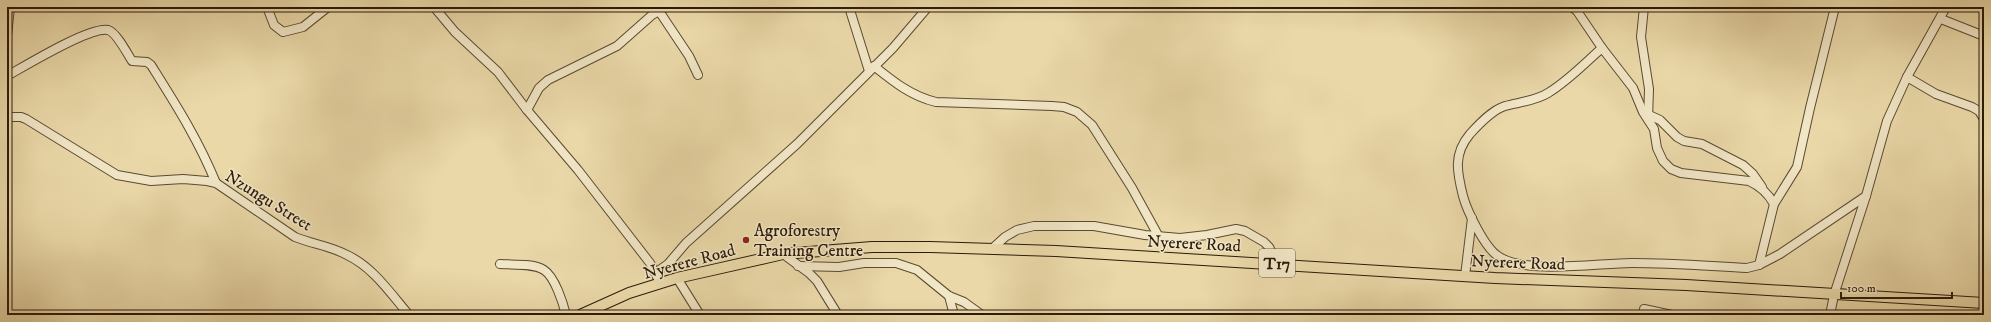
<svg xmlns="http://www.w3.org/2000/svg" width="1991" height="322" viewBox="0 0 1991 322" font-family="'IM FELL DW Pica',serif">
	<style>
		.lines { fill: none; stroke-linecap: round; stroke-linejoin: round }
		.minor-casing { stroke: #5a4a32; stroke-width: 10 }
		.major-casing { stroke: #2a1a0b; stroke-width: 12 }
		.minor { stroke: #f1e6c6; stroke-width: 8 }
		.major { stroke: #ead8a8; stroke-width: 10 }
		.poi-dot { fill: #8f2418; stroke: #f1e6c6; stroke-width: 1.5 }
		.labels { text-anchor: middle; stroke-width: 3; stroke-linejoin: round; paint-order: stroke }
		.shield { fill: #f1e6c6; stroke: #665743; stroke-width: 1 }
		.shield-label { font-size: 16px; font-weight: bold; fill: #2a1a0b }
		.street-label { font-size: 17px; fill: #2a1a0b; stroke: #f1e6c6 }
		.poi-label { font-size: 17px; fill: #2a1a0b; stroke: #f1e6c6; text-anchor: start }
	</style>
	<rect width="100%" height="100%" fill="#ead8a8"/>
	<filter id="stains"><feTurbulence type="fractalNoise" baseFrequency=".005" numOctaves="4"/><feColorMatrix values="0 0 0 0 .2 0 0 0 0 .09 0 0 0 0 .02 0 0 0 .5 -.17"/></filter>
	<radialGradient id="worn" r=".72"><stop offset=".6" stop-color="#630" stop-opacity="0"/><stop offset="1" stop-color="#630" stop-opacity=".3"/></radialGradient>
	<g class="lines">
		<g class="minor-casing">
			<g id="minor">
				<path d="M267 7 274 25 283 32 303 27 328 7"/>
				<path d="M434 7 455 32 498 72 527 110 578 170 650 263 657 277"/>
				<path d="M849 7 869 71"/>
				<path d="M1572 7 1577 11 1602 48 1633 88 1643 112 1654 129 1657 148 1663 161 1671 169 1681 173 1749 181C1760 186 1768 193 1774 204L1759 265"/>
				<path d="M1644 7 1641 37 1649 89 1648 119"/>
				<path d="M659 11 689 56 698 75"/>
				<path d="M1941 19 1984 36"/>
				<path d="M7 36 10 7"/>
				<path d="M1602 48C1585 63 1568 81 1548 93 1535 101 1520 102 1505 106 1492 110 1479 124 1470 134 1453 154 1457 172 1463 196 1467 211 1485 248 1498 256 1525 275 1598 263 1632 263 1670 263 1708 266 1747 268L1759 265 1780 254 1866 196"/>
				<path d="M874 66C894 82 911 96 936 102L1052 106 1064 107 1077 112 1092 125 1132 188 1159 237"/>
				<path d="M7 76C25 66 90 26 108 30 116 32 127 53 132 61L147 62 151 65C176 105 198 139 216 183"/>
				<path d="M1907 77 1936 94 1972 107 1979 111 1984 119"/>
				<path d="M527 110 539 88 548 80 617 46 652 15 666 7"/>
				<path d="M1649 115 1660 120 1677 137 1684 141 1702 144 1743 165 1753 174 1762 187"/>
				<path d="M7 117H21L26 119 117 175 151 181 183 179 207 181 216 183 295 237C312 244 331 246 347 255 373 267 391 294 409 315"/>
				<path d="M1774 204 1797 167 1810 108 1835 7"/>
				<path d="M993 248 1005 237 1017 230 1034 226H1094L1145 235 1180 238 1207 235 1236 229 1245 231 1264 242 1269 247 1277 263"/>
				<path d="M783 254 809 273 817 281 838 315"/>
				<path d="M500 264C513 265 533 263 544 270 555 277 563 303 566 315"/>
				<path d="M798 266 839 267 864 263H896L917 270 949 296 964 302 982 315"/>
				<path d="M655 273 668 264 686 243 797 144 893 48 928 7"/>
				<path d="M1465 276 1472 218"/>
				<path d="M677 278 700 315"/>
				<path d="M949 296 954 315"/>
				<path d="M1644 309 1672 315"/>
				<path d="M1830 315 1834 295 1866 196 1887 121 1907 77 1946 7"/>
			</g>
		</g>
		<g class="major-casing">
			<path id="major" d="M580 315 629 293 677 278 783 254 872 247H930L1056 251 1495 278 1686 285 1984 303"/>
		</g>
		<use href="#minor" class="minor"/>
		<use href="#major" class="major"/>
	</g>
	<circle class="poi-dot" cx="746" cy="240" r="4"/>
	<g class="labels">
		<rect class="shield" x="1259" y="249" width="36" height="28" rx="3"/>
		<g class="shield-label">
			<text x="1277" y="269">T17</text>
		</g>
		<g class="street-label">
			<text transform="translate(269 200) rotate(32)" y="6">Nzungu Street</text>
			<text transform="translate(1194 243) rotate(3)" y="6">Nyerere Road</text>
			<text transform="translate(689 261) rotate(-15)" y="6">Nyerere Road</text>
			<text transform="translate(1518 262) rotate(2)" y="6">Nyerere Road</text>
		</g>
		<g class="poi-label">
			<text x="754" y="236">Agroforestry<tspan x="754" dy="20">Training Centre</tspan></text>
		</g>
	</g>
	<rect width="1991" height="322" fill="none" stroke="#ead8a8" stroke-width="24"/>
	<rect x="8" y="8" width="1975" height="306" fill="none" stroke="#2a1a0b" stroke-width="2"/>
	<rect x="12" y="12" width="1967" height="298" fill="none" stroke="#2a1a0b"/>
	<path d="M1841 292v6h111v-6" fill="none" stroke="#2a1a0b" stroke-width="2"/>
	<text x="1847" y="292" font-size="12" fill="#2a1a0b" stroke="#f1e6c6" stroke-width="3" paint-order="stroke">100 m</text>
	<rect width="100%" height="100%" filter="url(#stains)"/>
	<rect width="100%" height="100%" fill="url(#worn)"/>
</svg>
